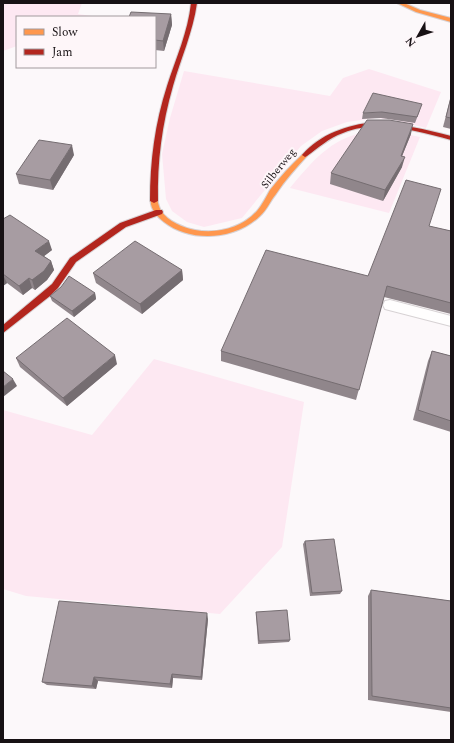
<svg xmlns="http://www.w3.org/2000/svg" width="454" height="743" viewBox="0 0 454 743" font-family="Spectral,serif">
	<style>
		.green { fill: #fde8f2 }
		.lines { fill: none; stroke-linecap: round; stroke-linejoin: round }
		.lane-casing { stroke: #d7d2d4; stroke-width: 2 }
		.slow-casing { stroke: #d7d2d4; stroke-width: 2 }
		.jam-casing { stroke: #d7d2d4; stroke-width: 2 }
		.lane { fill: #fffefe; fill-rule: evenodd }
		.slow { fill: #ff974d; fill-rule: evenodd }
		.jam { fill: #b3261e; fill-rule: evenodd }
		.wall { fill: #90868b }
		.shaded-wall { fill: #756d71 }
		.building { fill: #a79ca2; stroke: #756d71 }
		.labels { text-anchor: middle; stroke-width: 4; stroke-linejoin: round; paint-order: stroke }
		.far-street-label { font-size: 11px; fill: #171114; stroke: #fef6f9 }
	</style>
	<rect width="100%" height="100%" fill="#fcf8fa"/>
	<g class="green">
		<path d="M3 3H82L78 14 99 17H17V46L3 51Z"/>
		<path d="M369 69 441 92 426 128 394 120 376 118 347 122 322 131 301 146 242 218 204 227 187 222 172 211 166 199 162 154 170 118 184 71 330 96 343 78Z"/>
		<path d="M375 130 396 132 420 137 389 213 290 188C316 157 333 136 375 130Z"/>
		<path d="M154 359 304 402 282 547 220 614 26 596 3 589V410L92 435Z"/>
	</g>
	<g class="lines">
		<g class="lane-casing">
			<path id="lane" d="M390 300 451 316V326L385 309 383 305 385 301Z"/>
		</g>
		<g class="slow-casing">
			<g id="slow">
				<path d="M397 3H404L420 10 451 18V22L416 12Z"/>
				<path d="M305 153 308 155 307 156C296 168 285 180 276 194 270 201 267 210 260 216 235 240 191 243 164 222 157 217 149 207 151 199H157C158 203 159 207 161 211 168 221 183 228 195 230 217 234 242 228 257 211 262 205 266 197 270 190 280 177 291 165 303 154Z"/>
			</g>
		</g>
		<g class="jam-casing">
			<g id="jam">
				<path d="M191 3H197C193 32 181 58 173 86 162 124 157 162 158 201L154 203 150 201C150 161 155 123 167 86 176 58 188 32 191 3Z"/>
				<path d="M374 122C401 124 425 129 451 136V140C416 131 378 119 343 133 329 138 318 148 307 156L305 157 302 155C320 134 347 125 374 122Z"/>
				<path d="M156 210H162L163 212 162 214 126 227 76 262 58 288 50 296 3 333V325L52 284 70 258 120 223Z"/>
			</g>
		</g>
		<use href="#lane" class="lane"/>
		<use href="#slow" class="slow"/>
		<use href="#jam" class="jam"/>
	</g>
	<g class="wall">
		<path d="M171 14 172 25 164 51 155 50V17Z"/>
		<path d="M451 96V129L443 127Z"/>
		<path d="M420 110 415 123 381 118 362 119 363 113Z"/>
		<path d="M411 134 402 156V167L383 201 330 184 331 173Z"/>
		<path d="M74 155 53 190 19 184 16 174Z"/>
		<path d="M3 219 52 250 44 256 51 261 54 270 47 280 35 290 32 288 23 295 7 283 3 286Z"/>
		<path d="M429 226 451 231V314L384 297 356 400 221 361V351L368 276Z"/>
		<path d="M182 270 183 280 142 314 96 283 93 273Z"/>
		<path d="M95 293 96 299 74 317 52 301 50 296Z"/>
		<path d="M432 351 451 356V432L413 420 428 361Z"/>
		<path d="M16 358 117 364 67 406 20 367Z"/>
		<path d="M305 541 342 591 340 594 310 596 303 544Z"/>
		<path d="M371 590 451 601V712L368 700V596Z"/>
		<path d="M256 612 290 640 289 642 258 644 256 615Z"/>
		<path d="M208 619 202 680 173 678 172 688 98 681 96 689 47 685 42 682Z"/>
	</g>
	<g class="shaded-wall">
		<path d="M171 14 172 25 164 51 163 41Z"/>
		<path d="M413 124 411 134 398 166 401 156Z"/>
		<path d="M72 145 74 155 53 190 50 180Z"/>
		<path d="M405 157 402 167 383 201 385 190Z"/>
		<path d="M49 241 52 250 39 260 35 251Z"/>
		<path d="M51 261 54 270 47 280 35 290 32 280Z"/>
		<path d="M182 270 183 280 142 314 140 304Z"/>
		<path d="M3 275 7 283 3 286Z"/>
		<path d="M29 278 32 288 23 295 19 286Z"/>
		<path d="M95 293 96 299 74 317 72 311Z"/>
		<path d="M115 355 117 364 67 406 63 398Z"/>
		<path d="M13 379 17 386 3 397V387Z"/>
		<path d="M207 613 208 619 202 680 201 677Z"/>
		<path d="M172 674 173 678 172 688 170 684Z"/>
		<path d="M94 677 98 681 96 689 92 686Z"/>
	</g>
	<g class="building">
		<path d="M131 12 171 14 163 41 155 40V17H129Z"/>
		<path d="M373 93 422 104 417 117 382 112 363 113Z"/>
		<path d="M451 97V118L446 117Z"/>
		<path d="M367 120H389L413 124 401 156 405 157 385 190 331 173Z"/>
		<path d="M39 140 72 145 50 180 16 174Z"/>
		<path d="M406 180 441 189 429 226 451 231V303L387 286 359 390 221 351 266 250 368 276Z"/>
		<path d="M10 215 49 241 35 251 51 261 44 271 32 280 29 278 19 286 3 274V219Z"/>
		<path d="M135 241 182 270 140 304 93 273Z"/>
		<path d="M69 276 95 293 72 311 50 296 61 287Z"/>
		<path d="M67 318 115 355 63 398 16 358Z"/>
		<path d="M432 351 451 356V421L418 410Z"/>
		<path d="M3 371 13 379 3 387Z"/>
		<path d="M334 539 342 591 312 593 305 541Z"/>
		<path d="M371 590 451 601V708L372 696Z"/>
		<path d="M59 601 207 613 201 677 172 674 170 684 94 677 92 686 42 682Z"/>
		<path d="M287 610 290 640 259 641 256 612Z"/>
	</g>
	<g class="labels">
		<g class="far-street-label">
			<text transform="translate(278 168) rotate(-51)" y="4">Silberweg</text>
		</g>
	</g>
	<rect width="454" height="743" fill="none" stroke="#171114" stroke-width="8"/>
	<rect x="16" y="16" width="140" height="52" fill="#fef6f9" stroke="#a29a9d"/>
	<rect x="24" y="29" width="20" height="6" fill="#ff974d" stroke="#a29a9d"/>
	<text x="52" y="36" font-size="12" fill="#171114">Slow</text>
	<rect x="24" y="49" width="20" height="6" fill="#b3261e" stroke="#a29a9d"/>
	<text x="52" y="56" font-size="12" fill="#171114">Jam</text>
	<g transform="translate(418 36) rotate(231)" stroke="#fef6f9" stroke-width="3" paint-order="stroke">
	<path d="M0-3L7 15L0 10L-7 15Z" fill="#171114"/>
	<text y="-6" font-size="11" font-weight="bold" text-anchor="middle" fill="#171114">N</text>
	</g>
</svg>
